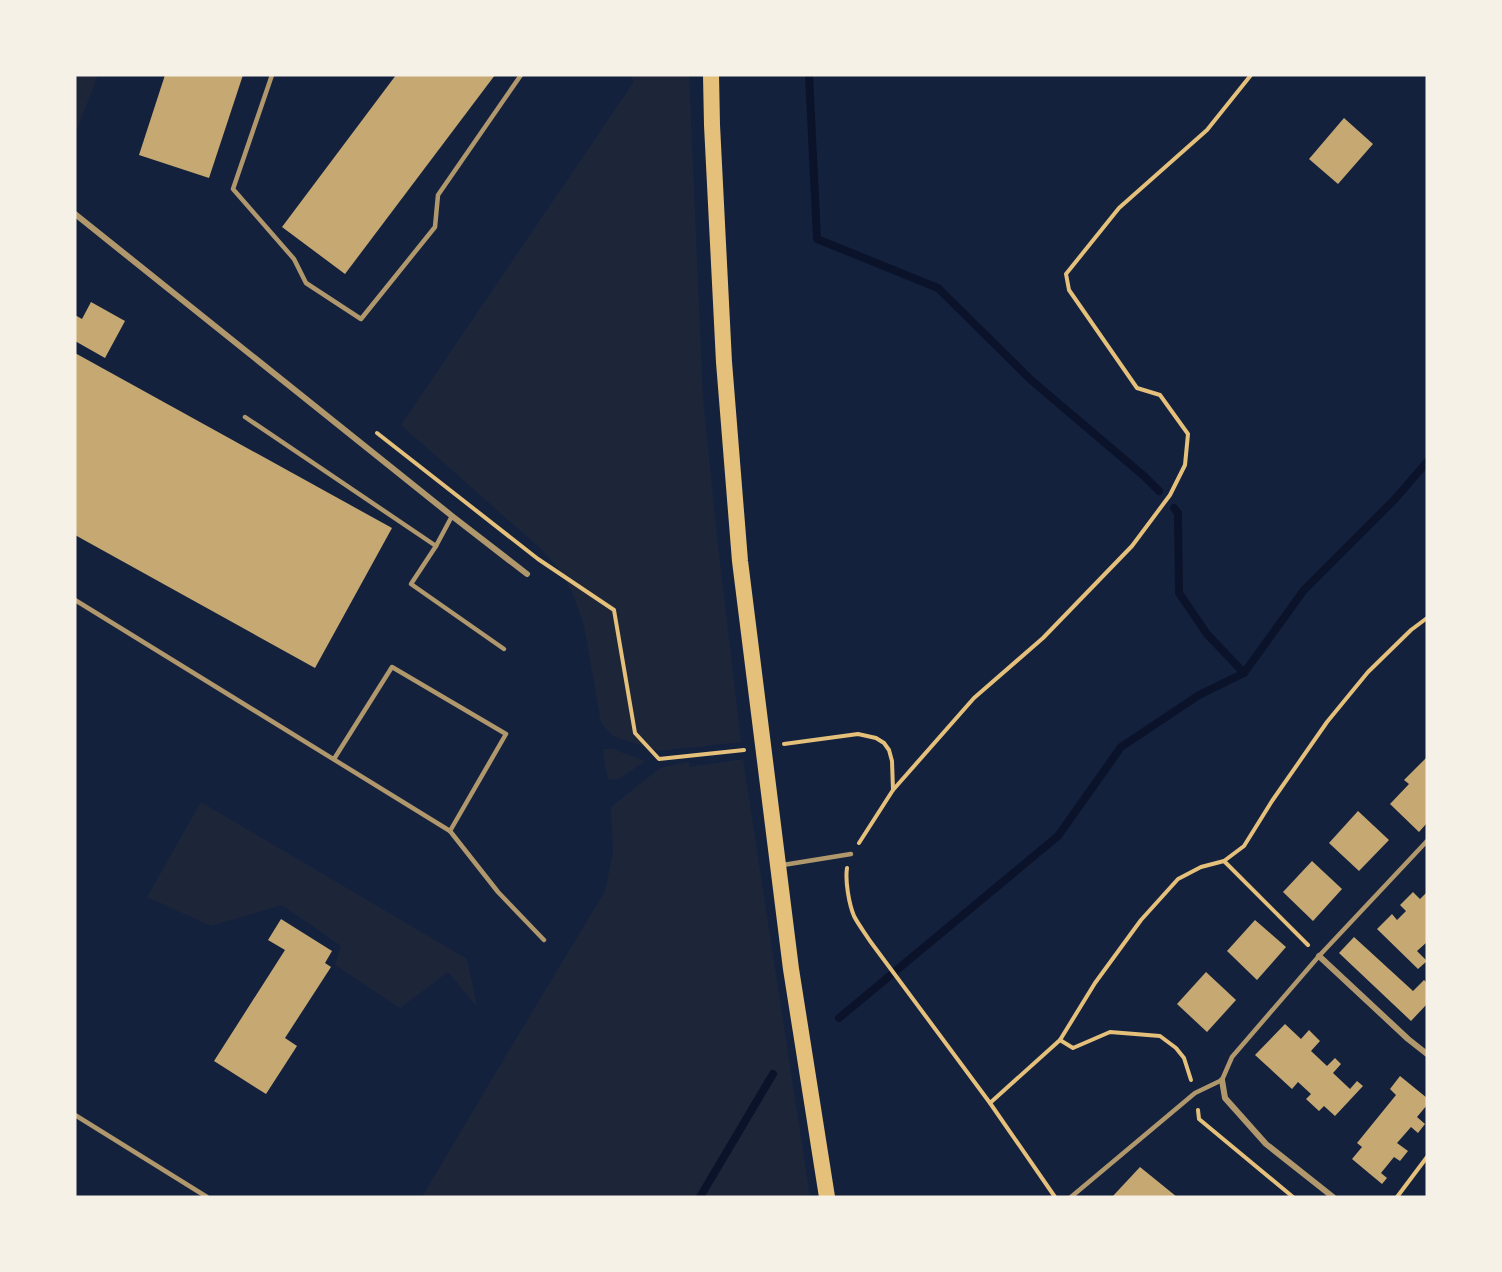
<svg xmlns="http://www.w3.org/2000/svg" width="1502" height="1272" viewBox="0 0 1502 1272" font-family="Manrope,sans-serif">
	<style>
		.green { fill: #1d2539 }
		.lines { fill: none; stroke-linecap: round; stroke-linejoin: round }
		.stream { stroke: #0b132b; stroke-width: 8 }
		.building { fill: #c6a872 }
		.path { stroke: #e5c07b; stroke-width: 4 }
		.service { stroke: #b1986c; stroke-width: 4.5 }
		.minor { stroke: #b1986c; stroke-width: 6 }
		.trunk { stroke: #e5c07b; stroke-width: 16 }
	</style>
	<rect width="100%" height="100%" fill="#14213d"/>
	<g class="green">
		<path d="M75 75H98L75 134Z"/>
		<path d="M632 75H689L703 398 717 536 741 742 658 751 613 736 601 723 584 625 572 592 558 568 542 550 401 425 633 83Z"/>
		<path d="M603 749H613L645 761 619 779 609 780 605 768Z"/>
		<path d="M743 759 810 1197H422L505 1057 605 891 613 853 611 807 660 768 688 762 690 767Z"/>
		<path d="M201 802 467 959 477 1007 448 972 400 1008 335 965 341 946 282 905 211 926 147 897Z"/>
	</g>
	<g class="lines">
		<g class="stream">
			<path d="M809 75 817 239 938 288 1031 380 1144 476 1159 491"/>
			<path d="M1174 508 1178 513 1179 593 1207 634 1244 673"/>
			<path d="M839 1018 1058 836 1121 747 1199 695 1244 673 1304 590 1395 499 1427 462"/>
			<path d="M700 1197 773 1074"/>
		</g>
	</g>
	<g class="building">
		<path d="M165 75H243L209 178 139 155Z"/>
		<path d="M396 75H495L345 274 282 227Z"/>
		<path d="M1344 118 1373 144 1338 184 1309 159Z"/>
		<path d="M91 302 125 321 105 358 75 341V315L82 319Z"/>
		<path d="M75 353 392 528 315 668 75 535Z"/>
		<path d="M1427 757V823L1419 832 1390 804 1409 784 1404 780Z"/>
		<path d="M1358 811 1389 840 1359 871 1329 843Z"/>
		<path d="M1312 861 1342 889 1313 921 1283 892Z"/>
		<path d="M1413 892 1420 899 1427 892V942L1417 951 1427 961 1418 969 1377 929 1392 914 1397 920 1406 911 1400 905Z"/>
		<path d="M281 919 332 951 325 963 331 967 285 1038 297 1046 266 1094 214 1061 285 950 268 940Z"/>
		<path d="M1255 920 1286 947 1257 980 1227 951Z"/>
		<path d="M1354 937 1413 991 1424 980 1427 983V1004L1411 1021 1339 953Z"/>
		<path d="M1206 972 1236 1000 1207 1032 1177 1004Z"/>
		<path d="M1285 1024 1301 1039 1309 1030 1320 1041 1311 1051 1327 1066 1335 1058 1341 1064 1333 1073 1350 1089 1357 1081 1363 1086 1335 1116 1324 1106 1319 1111 1306 1099 1311 1094 1298 1082 1292 1089 1255 1055Z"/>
		<path d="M1400 1076 1427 1098V1105L1417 1117 1425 1124 1418 1133 1411 1127 1397 1143 1408 1151 1400 1161 1394 1157 1381 1173 1387 1178 1382 1184 1352 1159 1362 1147 1357 1143 1396 1095 1390 1089Z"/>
		<path d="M1140 1167 1177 1197H1112Z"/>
	</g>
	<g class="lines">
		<g class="path">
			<path d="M377 433 538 559 614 610 635 733 659 759 744 750"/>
			<path d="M784 744 858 734 876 738 884 743 889 750 892 761 893 790 859 843"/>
			<path d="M893 790 974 698 1043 638 1132 546 1170 495 1185 465 1188 434 1160 395 1137 388 1069 290 1066 274 1119 208 1207 130 1251 75"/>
			<path d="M1224 861 1308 945"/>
			<path d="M847 868C845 881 849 904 854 916 858 924 865 933 870 941L990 1103 1055 1197"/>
			<path d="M1060 1040 1073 1048 1110 1032 1160 1036 1176 1048 1184 1058 1191 1080"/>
			<path d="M990 1103 1060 1040 1095 983 1141 920 1178 879 1201 867 1224 861 1244 846 1272 801 1327 722 1368 672 1411 630 1427 618"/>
			<path d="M1198 1110 1199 1119 1293 1197"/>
			<path d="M1397 1197 1427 1157"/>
		</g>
		<g class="service">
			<path d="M272 75 233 189 294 259 306 283 361 319 435 227 438 195 521 75"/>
			<path d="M245 417 436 546"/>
			<path d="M452 516 436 546 411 584 504 649"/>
			<path d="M75 600 450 831 506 734 392 667 334 759"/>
			<path d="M450 831 498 892 544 940"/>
			<path d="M783 865 851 854"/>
			<path d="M75 1115 207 1197"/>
			<path d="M1071 1197 1195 1093 1222 1080 1232 1057 1319 956 1427 841"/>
		</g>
		<g class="minor">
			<path d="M75 214 452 516 527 574"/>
			<path d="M1319 956 1408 1039 1427 1054"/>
			<path d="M1222 1080 1225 1098 1266 1144 1333 1197"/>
		</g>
		<path class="trunk" d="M711 75 712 125 724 362 740 561 791 969 827 1197"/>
	</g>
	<rect width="1502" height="1272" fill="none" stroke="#f6f1e7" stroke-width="153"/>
</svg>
